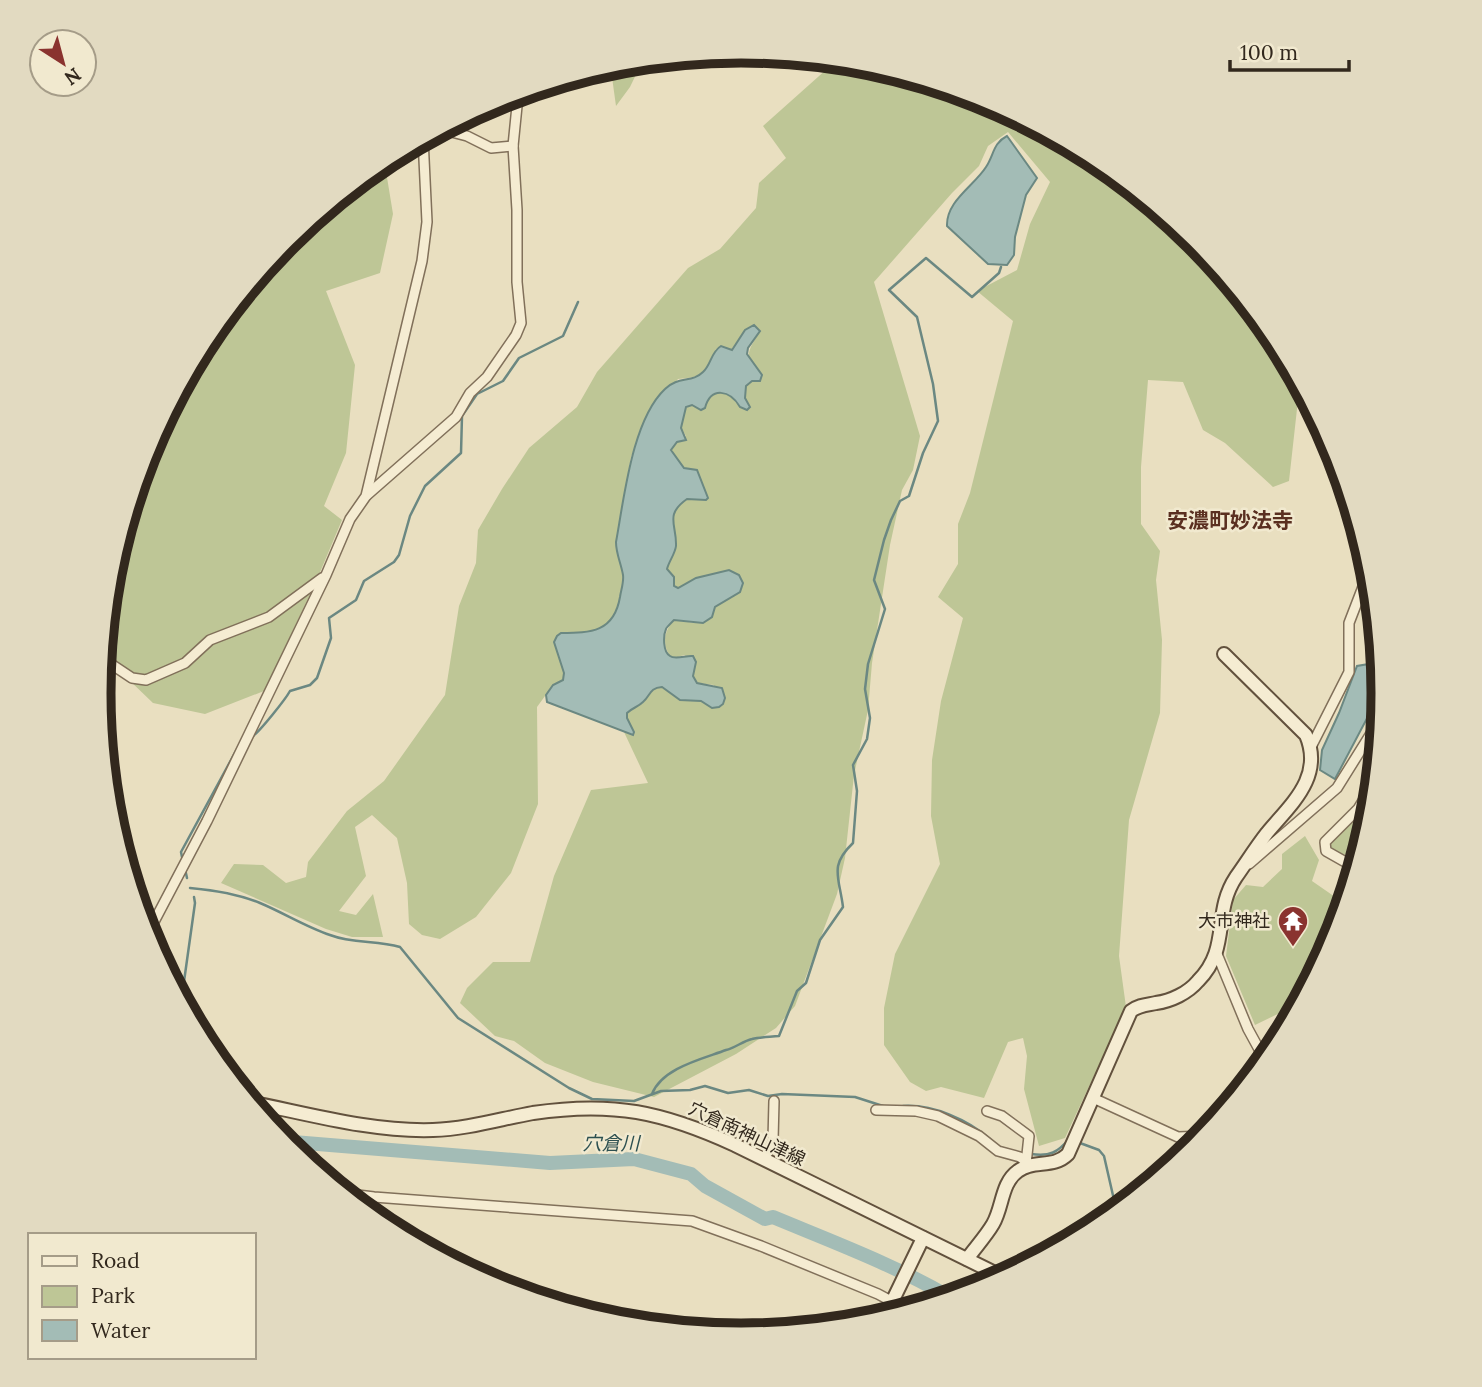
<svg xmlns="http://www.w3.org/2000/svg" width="1482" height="1387" viewBox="0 0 1482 1387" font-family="Lora,'Noto Sans JP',serif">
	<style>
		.green { fill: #bec696 }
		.water { fill: #a3bcb6; stroke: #6b8882; stroke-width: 2 }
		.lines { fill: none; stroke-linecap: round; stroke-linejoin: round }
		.stream { stroke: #6b8882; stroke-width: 2.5 }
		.river { stroke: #a3bcb6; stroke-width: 14 }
		.street-casing { stroke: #81705a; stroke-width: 12 }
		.secondary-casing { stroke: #62513d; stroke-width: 16 }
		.street { stroke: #f5ecd2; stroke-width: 9 }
		.secondary { stroke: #f5ecd2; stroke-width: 12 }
		.labels { text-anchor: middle; stroke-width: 5; stroke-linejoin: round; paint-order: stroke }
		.poi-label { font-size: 18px; fill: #32281d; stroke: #f1e9cf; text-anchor: end }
		.street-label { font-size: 18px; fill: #32281d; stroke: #f1e9cf }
		.water-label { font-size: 19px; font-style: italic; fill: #2d5050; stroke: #f1e9cf }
		.quarter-label { font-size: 21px; font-weight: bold; fill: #5a2f20; stroke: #f1e9cf }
		.rim { fill: none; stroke: #32281d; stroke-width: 9 }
	</style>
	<rect width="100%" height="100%" fill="#e9dfc0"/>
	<g class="green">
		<path d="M643 60 630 87 616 106 611 70 606 66Z"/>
		<path d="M837 60 867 63 987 100 1098 159 1196 239 1276 337 1300 382 1289 481 1273 487 1225 443 1203 430 1183 382 1148 380 1141 467V524L1160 551 1156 580 1162 640 1160 713 1129 820 1119 956 1126 1007 1065 1138 1039 1146 1024 1089 1027 1056 1023 1038 1008 1042 984 1098 941 1087 926 1091 910 1082 884 1045V1008L895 954 940 864 931 816 932 760 941 701 963 618 938 597 958 564V524L970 493 1013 321 977 291 1017 270 1030 224 1050 182 1008 132 988 146 979 166 952 193 874 282 920 436 913 470 902 490 890 545 872 663 868 710 854 775 845 858 837 894 795 1006 776 1028 736 1054 654 1097 593 1082 545 1063 514 1041 495 1036 460 1003 467 988 493 962H530L554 876 591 790 648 783 624 732 633 735 634 732 627 718V713C632 708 638 707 643 703 651 695 649 688 661 687L680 700 701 701 712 708 714 685 697 683 693 676 696 662 684 655 675 658 670 656C662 644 664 631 674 620L695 623 712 617 715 607 740 592 729 570 696 578 678 588 674 586V577L667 569C669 561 675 554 676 546 677 525 664 515 687 498L705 500 703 485 698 478 684 468 671 450 677 442 686 436 681 428 686 408 692 405 705 408C711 386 730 390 740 407L745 398 746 386 752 381C747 357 745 353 760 332L745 330 731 350 716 349C705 373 706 377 678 379L647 417 631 457 616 542C616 554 621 563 623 575 624 582 621 590 620 597 614 632 591 633 561 633L554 642 564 673 563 680 553 685 537 707 538 804 511 873 476 917 440 939 422 935 409 924 407 883 397 838 372 815 355 827 366 876 339 911 356 915 373 894 383 937H352L326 929 221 883 234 864 263 865 286 883 306 877 308 862 347 811 384 781 445 695 459 606 476 563 478 530 502 489 529 448 577 407 597 372 688 268 720 249 756 208 759 183 786 158 763 126Z"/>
		<path d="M384 159 393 214 380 273 326 291 355 365 346 453 324 506 342 520 315 584 264 691 205 714 153 703 127 678 107 647 111 568 147 447 165 414 188 401 176 394 207 336 287 239Z"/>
		<path d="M1374 791 1371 819 1366 837 1343 856 1330 849 1329 843 1361 810Z"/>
		<path d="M1305 836 1319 860 1312 881 1338 899 1347 898 1335 940 1315 977 1303 986 1292 1007 1255 1025 1226 956 1233 900 1246 885 1263 887 1282 869V854Z"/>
	</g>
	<g class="water">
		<path d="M1007 136 1037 178 1026 195 1015 237 1014 255 1007 265 988 264 947 226C946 201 974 186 986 167 994 155 993 143 1007 136Z"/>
		<path d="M754 325 760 331 748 348 747 354 762 375 760 381H752L746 386 745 398 750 407 747 410 740 407C730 390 711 386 705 408L701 410 692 405 686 407 681 428 686 440 677 442 671 450 684 468 697 470 708 498 706 500 687 499C664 515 677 525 676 546 675 554 669 561 667 569L674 577V586L678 588 696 578 729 570 739 575 743 583 740 592 715 607 712 617 703 623 674 620C673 621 666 628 666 629 663 636 663 652 670 656 675 660 687 655 693 656L696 662 693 676 697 683 722 688 725 698 723 704 719 707 712 708 701 701 680 700 662 687C649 688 651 695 643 702 638 707 632 708 627 713V718L634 732 633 735 547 702 546 695 553 685 563 680 564 673 554 642 557 636 561 633C591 633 614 632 620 597 621 590 624 582 623 575 621 563 616 554 616 542 624 499 632 420 665 389 678 376 692 383 703 372 711 365 711 352 721 346L732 350 745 330Z"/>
		<path d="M1381 662 1384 695 1374 705 1335 779 1320 770 1322 750 1339 713 1357 666Z"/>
	</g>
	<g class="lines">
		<g class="stream">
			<path d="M253 736C260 731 285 700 290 691L310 685 317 678 331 638 329 618 356 600 364 581 394 562 399 555 410 516 425 486 461 453 462 416 477 394 503 381 519 358 563 336 578 302"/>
			<path d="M182 857 181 852 243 738"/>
			<path d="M185 869 187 878"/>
			<path d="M190 888C213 890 238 894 260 903 284 913 306 927 330 935 353 944 377 940 400 947L458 1018 569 1088 592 1099 634 1101 661 1091 690 1090 705 1086 728 1093 749 1090 768 1096 782 1094 855 1097 883 1106"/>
			<path d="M181 1003 195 903 194 897"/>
			<path d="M652 1094C662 1068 702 1059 726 1050 735 1048 743 1041 752 1039 760 1037 770 1037 779 1036L797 991 806 983 820 940 843 907C839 876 829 866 853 843L857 791 853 765 867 739 870 718 865 689 868 664 885 609 874 580 884 540 891 520 900 501 909 496 923 453 938 421 933 384 917 317 889 290 926 258 972 297 999 273 1001 267"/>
			<path d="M903 1106C933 1104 968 1120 990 1139"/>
			<path d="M1080 1143 1099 1150 1104 1156 1117 1213"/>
			<path d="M1031 1154C1050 1157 1058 1152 1069 1139"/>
		</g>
		<path class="river" d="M281 1141 550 1163 634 1159 691 1174 705 1186 765 1219 773 1217C833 1242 895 1265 951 1298"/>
		<g class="street-casing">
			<g id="street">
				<path d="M440 129 467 136 491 148 513 146"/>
				<path d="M367 495 456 417 470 393 487 377 516 335 521 323 517 282V210L513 146 517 106 523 91"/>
				<path d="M1355 515 1362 538"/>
				<path d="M102 658 132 678 146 680 185 663 210 640 269 617 322 578"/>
				<path d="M1311 747 1349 672V623L1371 566"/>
				<path d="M1249 864 1337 788 1382 716"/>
				<path d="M1356 868 1326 851 1325 842 1358 809 1375 781"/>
				<path d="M146 937 207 821 326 575 350 519 366 496 422 261 427 222 423 138"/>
				<path d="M1217 954 1248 1029 1266 1062"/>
				<path d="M1093 1098 1178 1137 1205 1136"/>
				<path d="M876 1110 916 1111 938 1116 979 1136 998 1151 1020 1157 1025 1161"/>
				<path d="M987 1111 1002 1116 1029 1136 1026 1164"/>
				<path d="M764 1160 773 1140 774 1101"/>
				<path d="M341 1193 374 1197 692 1221 761 1246 878 1294 910 1311"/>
				<path d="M868 1323 890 1307"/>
			</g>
		</g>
		<g class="secondary-casing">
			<g id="secondary">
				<path d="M249 1102C309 1114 372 1132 433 1130 467 1129 500 1119 533 1113 613 1101 663 1112 735 1145L1005 1278"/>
				<path d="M967 1259C975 1248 986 1236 993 1224 1003 1207 1001 1183 1018 1171 1034 1159 1053 1169 1068 1154L1131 1011C1139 1005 1146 1005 1156 1003 1171 1001 1188 993 1198 981 1231 948 1212 913 1236 877 1246 863 1256 847 1267 833 1291 804 1324 777 1306 735L1224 654"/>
				<path d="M890 1317 892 1302 923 1238"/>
			</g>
		</g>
		<use href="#street" class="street"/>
		<use href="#secondary" class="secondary"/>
	</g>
	<defs>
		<g id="temple-pin" transform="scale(1.575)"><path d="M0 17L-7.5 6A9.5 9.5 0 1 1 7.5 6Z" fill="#8a332f" stroke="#f1e9cf"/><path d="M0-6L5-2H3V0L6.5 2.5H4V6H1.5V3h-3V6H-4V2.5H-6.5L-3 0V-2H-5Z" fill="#fff"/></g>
	</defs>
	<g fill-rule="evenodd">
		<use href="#temple-pin" x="1293" y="921"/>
	</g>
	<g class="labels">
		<g class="poi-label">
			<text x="1270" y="927">大市神社</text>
		</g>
		<g class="street-label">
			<text transform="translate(747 1134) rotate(25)" y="6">穴倉南神山津線</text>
		</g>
		<g class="water-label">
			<text x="611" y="1150">穴倉川</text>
		</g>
		<g class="quarter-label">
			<text x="1230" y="528">安濃町妙法寺</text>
		</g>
	</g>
	<path d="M0 0H1482V1387H0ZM111 693a630 630 0 1 1 1260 0a630 630 0 1 1-1260 0Z" fill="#e2dac1" fill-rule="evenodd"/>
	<path class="rim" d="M111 693a630 630 0 1 1 1260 0a630 630 0 1 1-1260 0Z"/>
	<rect x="28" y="1233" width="228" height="126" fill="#f1e9cf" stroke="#a59c88" stroke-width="2"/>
	<rect x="42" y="1256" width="35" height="10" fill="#f5ecd2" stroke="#a59c88" stroke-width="2"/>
	<text x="91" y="1268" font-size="21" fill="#32281d">Road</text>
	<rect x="42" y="1286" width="35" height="21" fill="#bec696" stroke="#a59c88" stroke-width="2"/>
	<text x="91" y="1303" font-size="21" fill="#32281d">Park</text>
	<rect x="42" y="1320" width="35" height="21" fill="#a3bcb6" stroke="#a59c88" stroke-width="2"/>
	<text x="91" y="1338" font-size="21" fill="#32281d">Water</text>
	<g transform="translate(63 63) rotate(144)"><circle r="33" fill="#f1e9cf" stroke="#a59c88" stroke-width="2"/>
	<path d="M0-5L12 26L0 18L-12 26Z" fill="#8a332f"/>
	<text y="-10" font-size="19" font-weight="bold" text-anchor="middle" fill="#32281d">N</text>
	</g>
	<path d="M1230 60v10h119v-10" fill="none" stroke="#32281d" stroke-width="3.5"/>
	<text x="1240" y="60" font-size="21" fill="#32281d" stroke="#f1e9cf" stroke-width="5" paint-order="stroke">100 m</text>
</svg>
